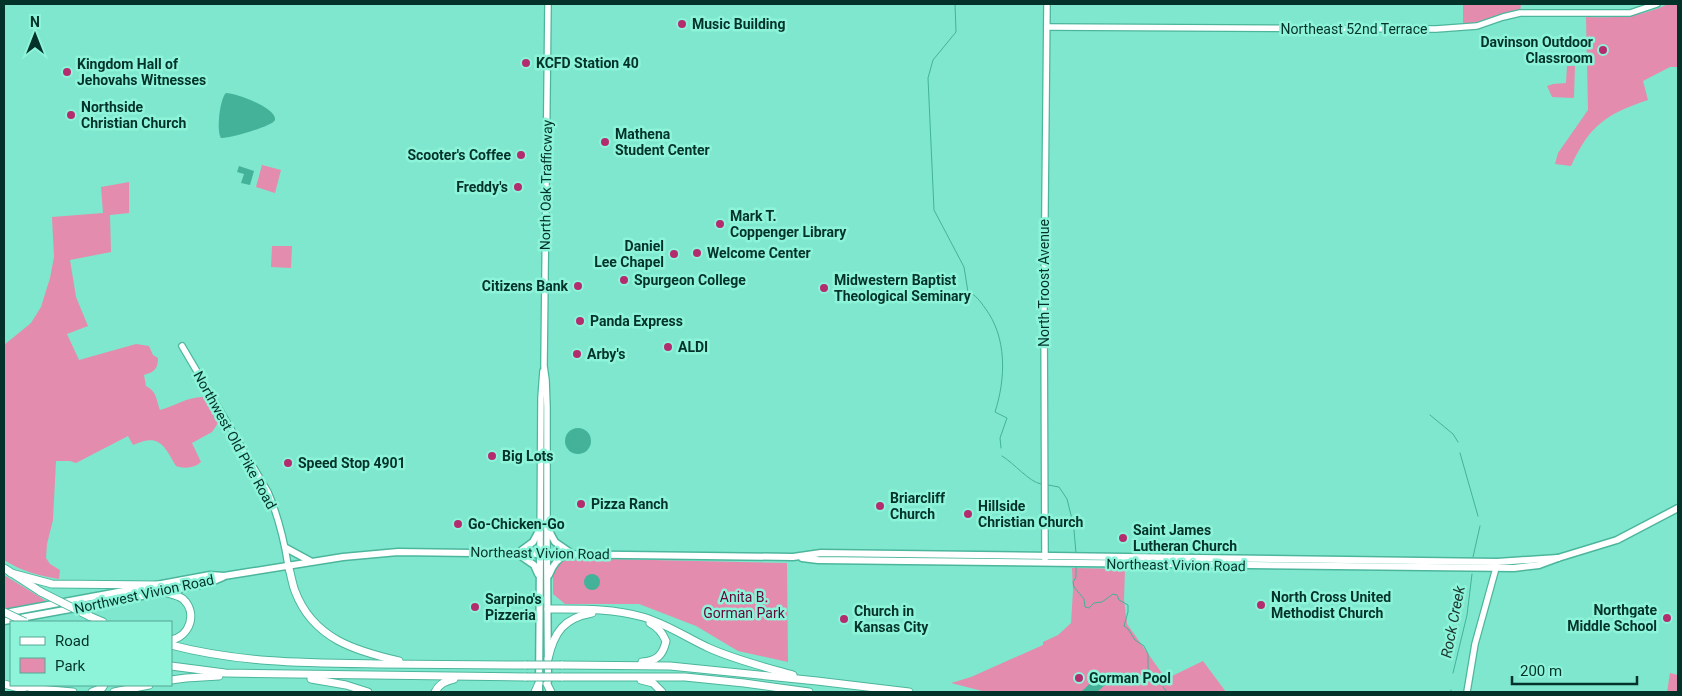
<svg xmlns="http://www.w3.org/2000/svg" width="1682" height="696" viewBox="0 0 1682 696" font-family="Roboto,sans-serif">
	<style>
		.green { fill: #e48cae }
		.water { fill: #43b299 }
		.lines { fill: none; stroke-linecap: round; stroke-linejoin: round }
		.stream { stroke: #43b299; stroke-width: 1 }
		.secondary-casing { stroke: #4cb69d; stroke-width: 8 }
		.primary-casing { stroke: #4cb69d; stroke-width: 9 }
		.highway-casing { stroke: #4cb69d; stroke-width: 9 }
		.secondary { stroke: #fff; stroke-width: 5.5 }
		.primary { stroke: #fff; stroke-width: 6 }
		.highway { stroke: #fff; stroke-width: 7 }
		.highway-bridge-casing { stroke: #4cb69d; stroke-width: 9; stroke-linecap: butt }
		.highway-bridge { stroke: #fff; stroke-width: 7 }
		.poi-dot { fill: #b32c6e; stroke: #8df4da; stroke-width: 2 }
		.labels { text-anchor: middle; stroke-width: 5; stroke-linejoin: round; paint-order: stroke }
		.poi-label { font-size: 14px; font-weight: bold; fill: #023229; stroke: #8df4da; text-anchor: start }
		.street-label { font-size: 14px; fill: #023229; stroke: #8df4da }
		.park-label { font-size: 14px; fill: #65073a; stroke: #8df4da }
		.water-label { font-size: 15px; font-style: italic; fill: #1d362f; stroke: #8df4da }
	</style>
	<rect width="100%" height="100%" fill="#7fe7cd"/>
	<g class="green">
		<path d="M1463 4H1521L1520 13 1463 27Z"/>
		<path d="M1668 4H1678V67H1670L1643 81 1648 100C1606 114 1590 125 1571 166L1555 164 1558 153 1588 110 1586 17C1615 18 1642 17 1668 4Z"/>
		<path d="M1567 66H1575L1574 97 1573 98 1552 97 1547 86 1553 84 1566 83Z"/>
		<path d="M262 165 281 170 275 193 256 187Z"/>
		<path d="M129 182V213L110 215 111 252 70 260 76 297 88 326 67 334 79 360 136 344 149 346 153 355 158 358C158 369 154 372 144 375L146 386C157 392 156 399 160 410 175 406 187 397 203 397L218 423 212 432 192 443 201 462C195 468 184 469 176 466 164 445 159 433 133 445L128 436 76 463 70 461H56L53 520 47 544 46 558 50 564 60 570 59 579C39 576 21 571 4 560V345L31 323 41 307 50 278 54 257 52 217 103 213 101 187Z"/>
		<path d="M272 246H292L291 268 271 267Z"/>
		<path d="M561 558 787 563 788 662 738 651 696 626 639 604H565L553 594V570Z"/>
		<path d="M1072 568 1125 569 1124 599 1127 624 1166 679 1203 661 1226 692H986L951 683 971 677 1043 645V642L1058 635 1071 623 1073 591Z"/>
		<path d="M4 575 48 602 8 609 4 607Z"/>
		<path d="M1670 673 1678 675V692H1667Z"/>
	</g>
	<g class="water">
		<path d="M226 93C236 93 277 108 275 120 273 126 228 139 221 138 216 131 220 98 226 93Z"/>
		<path d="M239 166 254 171 250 185 241 183 244 174 237 172Z"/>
		<circle cx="578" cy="441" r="13"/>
		<circle cx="592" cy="582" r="8"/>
		<path d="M1097 677 1105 685 1097 692H1081Z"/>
	</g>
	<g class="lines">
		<g class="stream">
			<path d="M955 4 956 32 933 60 928 78 934 210 964 267 968 292C976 295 980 301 985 308 1007 337 1006 378 995 412L1007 418 1000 438 1001 448"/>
			<path d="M1430 415 1453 434 1458 442"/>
			<path d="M1460 453 1478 516"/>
			<path d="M1002 456C1014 463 1029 482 1041 484"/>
			<path d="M1048 485 1059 487 1067 499 1073 523"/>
			<path d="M1074 530 1076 553"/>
			<path d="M1473 557 1480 526"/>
			<path d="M1076 567V577L1073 582 1074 587 1084 599 1085 607 1089 608 1094 603 1102 602 1113 594 1117 595 1119 600 1128 605V612L1124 626 1128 629 1135 640 1144 646 1148 654V668L1154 678 1163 680 1165 683 1163 687 1167 692"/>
			<path d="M1453 673 1467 615 1472 574"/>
			<path d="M1450 692 1451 690"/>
		</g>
		<g class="secondary-casing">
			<g id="secondary">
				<path d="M1047 27 1436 29 1477 26 1503 17 1520 13H1630L1657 4"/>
				<path d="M182 346 268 492C278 516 284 539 288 565"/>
				<path d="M547 553V407L546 380 544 366 548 4"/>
				<path d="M540 554 541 398 543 371"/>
				<path d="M1045 559 1044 309 1047 4"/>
				<path d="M1467 692 1475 644 1496 568"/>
			</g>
		</g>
		<g class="primary-casing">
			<g id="primary">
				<path d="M548 529 555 542 571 553"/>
				<path d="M286 548 310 561"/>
				<path d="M518 553 533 542 540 529"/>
				<path d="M547 553 548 681"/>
				<path d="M518 554 534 565 538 574"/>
				<path d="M802 558 818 560 1514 568 1539 565 1558 558 1617 540 1678 508"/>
				<path d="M549 575C552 567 558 558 566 555"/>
				<path d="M5 613 210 575 224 576 343 557 398 552 793 557 821 553 1497 562 1558 558"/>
				<path d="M4 621 164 592 209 583 223 577"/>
				<path d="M539 692 540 554"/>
			</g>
		</g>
		<g class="highway-casing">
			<g id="highway">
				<path d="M288 565C291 574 292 583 295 591 313 639 356 651 399 661"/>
				<path d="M4 568 41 592"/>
				<path d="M11 573 52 584 159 585"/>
				<path d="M164 592C170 594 178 595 183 599 198 613 190 636 171 640"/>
				<path d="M548 609C580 609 612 608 643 617 667 624 687 638 709 648 736 660 764 667 793 675"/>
				<path d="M89 616 103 622"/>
				<path d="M171 645C239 663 308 663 378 664 428 664 477 665 526 665"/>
				<path d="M548 659C554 632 564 618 592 613"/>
				<path d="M642 662C657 661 663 655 666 641 662 632 658 627 650 623"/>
				<path d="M561 665 670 666 817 681 909 692"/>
				<path d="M171 666 225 673 526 677"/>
				<path d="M561 677H685L744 683 809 692"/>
				<path d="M311 679 346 685 368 692"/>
				<path d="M171 680 186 678 219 676"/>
				<path d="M641 680 653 683 662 692"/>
				<path d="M4 684 23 689"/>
				<path d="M547 684 551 692"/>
				<path d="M18 685 38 689 73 692"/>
				<path d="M92 692 102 688 104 685"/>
				<path d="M114 692 149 685"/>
				<path d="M435 692C439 684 445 681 454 679"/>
				<path d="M535 692 539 683"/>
			</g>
		</g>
		<use href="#secondary" class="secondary"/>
		<use href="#primary" class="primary"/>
		<use href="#highway" class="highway"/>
		<g class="highway-bridge-casing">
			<g id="highway-bridge">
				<path d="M41 592 89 616"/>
				<path d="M4 612 25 622"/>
				<path d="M526 665H561"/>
				<path d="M526 677H561"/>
			</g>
		</g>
		<use href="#highway-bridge" class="highway-bridge"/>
	</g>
	<g class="poi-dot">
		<circle cx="682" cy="24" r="5"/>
		<circle cx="1603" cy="50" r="5"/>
		<circle cx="526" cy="63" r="5"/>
		<circle cx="67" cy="72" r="5"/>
		<circle cx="71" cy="115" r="5"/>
		<circle cx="605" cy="142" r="5"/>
		<circle cx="521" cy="155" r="5"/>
		<circle cx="518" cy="187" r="5"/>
		<circle cx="720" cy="224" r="5"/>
		<circle cx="697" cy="253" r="5"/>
		<circle cx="674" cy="254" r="5"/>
		<circle cx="624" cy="280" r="5"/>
		<circle cx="578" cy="286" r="5"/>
		<circle cx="824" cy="288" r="5"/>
		<circle cx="580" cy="321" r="5"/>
		<circle cx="668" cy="347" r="5"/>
		<circle cx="577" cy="354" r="5"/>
		<circle cx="492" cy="456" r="5"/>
		<circle cx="288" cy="463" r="5"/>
		<circle cx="581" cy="504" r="5"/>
		<circle cx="880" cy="506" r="5"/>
		<circle cx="968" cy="514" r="5"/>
		<circle cx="458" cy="524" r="5"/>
		<circle cx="1123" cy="538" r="5"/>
		<circle cx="1261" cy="605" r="5"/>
		<circle cx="475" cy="607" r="5"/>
		<circle cx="1667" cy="618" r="5"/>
		<circle cx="844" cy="619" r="5"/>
		<circle cx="1079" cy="678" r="5"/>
	</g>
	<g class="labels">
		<g class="poi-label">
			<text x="692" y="29">Music Building</text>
			<text x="1593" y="47" text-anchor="end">Davinson Outdoor<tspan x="1593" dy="16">Classroom</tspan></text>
			<text x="536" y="68">KCFD Station 40</text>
			<text x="77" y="69">Kingdom Hall of<tspan x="77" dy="16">Jehovahs Witnesses</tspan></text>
			<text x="81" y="112">Northside<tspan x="81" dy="16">Christian Church</tspan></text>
			<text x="615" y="139">Mathena<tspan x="615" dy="16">Student Center</tspan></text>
			<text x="511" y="160" text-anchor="end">Scooter's Coffee</text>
			<text x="508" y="192" text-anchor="end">Freddy's</text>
			<text x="730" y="221">Mark T.<tspan x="730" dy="16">Coppenger Library</tspan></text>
			<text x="664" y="251" text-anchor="end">Daniel<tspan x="664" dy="16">Lee Chapel</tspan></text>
			<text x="707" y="258">Welcome Center</text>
			<text x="634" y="285">Spurgeon College</text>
			<text x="834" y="285">Midwestern Baptist<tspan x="834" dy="16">Theological Seminary</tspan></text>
			<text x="568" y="291" text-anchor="end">Citizens Bank</text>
			<text x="590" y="326">Panda Express</text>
			<text x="678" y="352">ALDI</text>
			<text x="587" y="359">Arby's</text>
			<text x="502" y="461">Big Lots</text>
			<text x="298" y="468">Speed Stop 4901</text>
			<text x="890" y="503">Briarcliff<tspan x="890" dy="16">Church</tspan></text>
			<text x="591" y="509">Pizza Ranch</text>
			<text x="978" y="511">Hillside<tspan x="978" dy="16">Christian Church</tspan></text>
			<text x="468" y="529">Go-Chicken-Go</text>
			<text x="1133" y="535">Saint James<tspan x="1133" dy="16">Lutheran Church</tspan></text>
			<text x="1271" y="602">North Cross United<tspan x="1271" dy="16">Methodist Church</tspan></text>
			<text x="485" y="604">Sarpino's<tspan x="485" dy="16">Pizzeria</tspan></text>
			<text x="1657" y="615" text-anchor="end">Northgate<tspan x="1657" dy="16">Middle School</tspan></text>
			<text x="854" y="616">Church in<tspan x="854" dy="16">Kansas City</tspan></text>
			<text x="1089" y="683">Gorman Pool</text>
		</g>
		<g class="street-label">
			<text x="1354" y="34">Northeast 52nd Terrace</text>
			<text transform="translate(546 185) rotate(-89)" y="5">North Oak Trafficway</text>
			<text transform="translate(1044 283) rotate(-90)" y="5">North Troost Avenue</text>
			<text transform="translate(235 440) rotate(61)" y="5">Northwest Old Pike Road</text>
			<text transform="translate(540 553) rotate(1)" y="5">Northeast Vivion Road</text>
			<text transform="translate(1176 565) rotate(1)" y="5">Northeast Vivion Road</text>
			<text transform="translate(144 594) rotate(-12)" y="5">Northwest Vivion Road</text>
		</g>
		<g class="park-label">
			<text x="744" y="602">Anita B.<tspan x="744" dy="16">Gorman Park</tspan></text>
		</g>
		<g class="water-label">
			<text transform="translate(1453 622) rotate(-79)" y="5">Rock Creek</text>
		</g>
	</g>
	<rect width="1682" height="696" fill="none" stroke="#023229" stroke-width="10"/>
	<rect x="10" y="621" width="162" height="65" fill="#8df4da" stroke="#55a693"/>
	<rect x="20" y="637" width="25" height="8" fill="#ffffff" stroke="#55a693"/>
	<text x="55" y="646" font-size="15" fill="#023229">Road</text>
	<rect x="20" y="658" width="25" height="15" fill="#e48cae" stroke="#55a693"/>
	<text x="55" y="671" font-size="15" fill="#023229">Park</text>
	<g transform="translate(35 35)" stroke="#8df4da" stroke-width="4" paint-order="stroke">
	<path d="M0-4L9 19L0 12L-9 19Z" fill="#023229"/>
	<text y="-8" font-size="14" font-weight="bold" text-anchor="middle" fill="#023229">N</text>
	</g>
	<path d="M1512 676v8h125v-8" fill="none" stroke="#023229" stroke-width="2.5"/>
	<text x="1520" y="676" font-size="15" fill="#023229" stroke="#8df4da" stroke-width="4" paint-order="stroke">200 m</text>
</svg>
